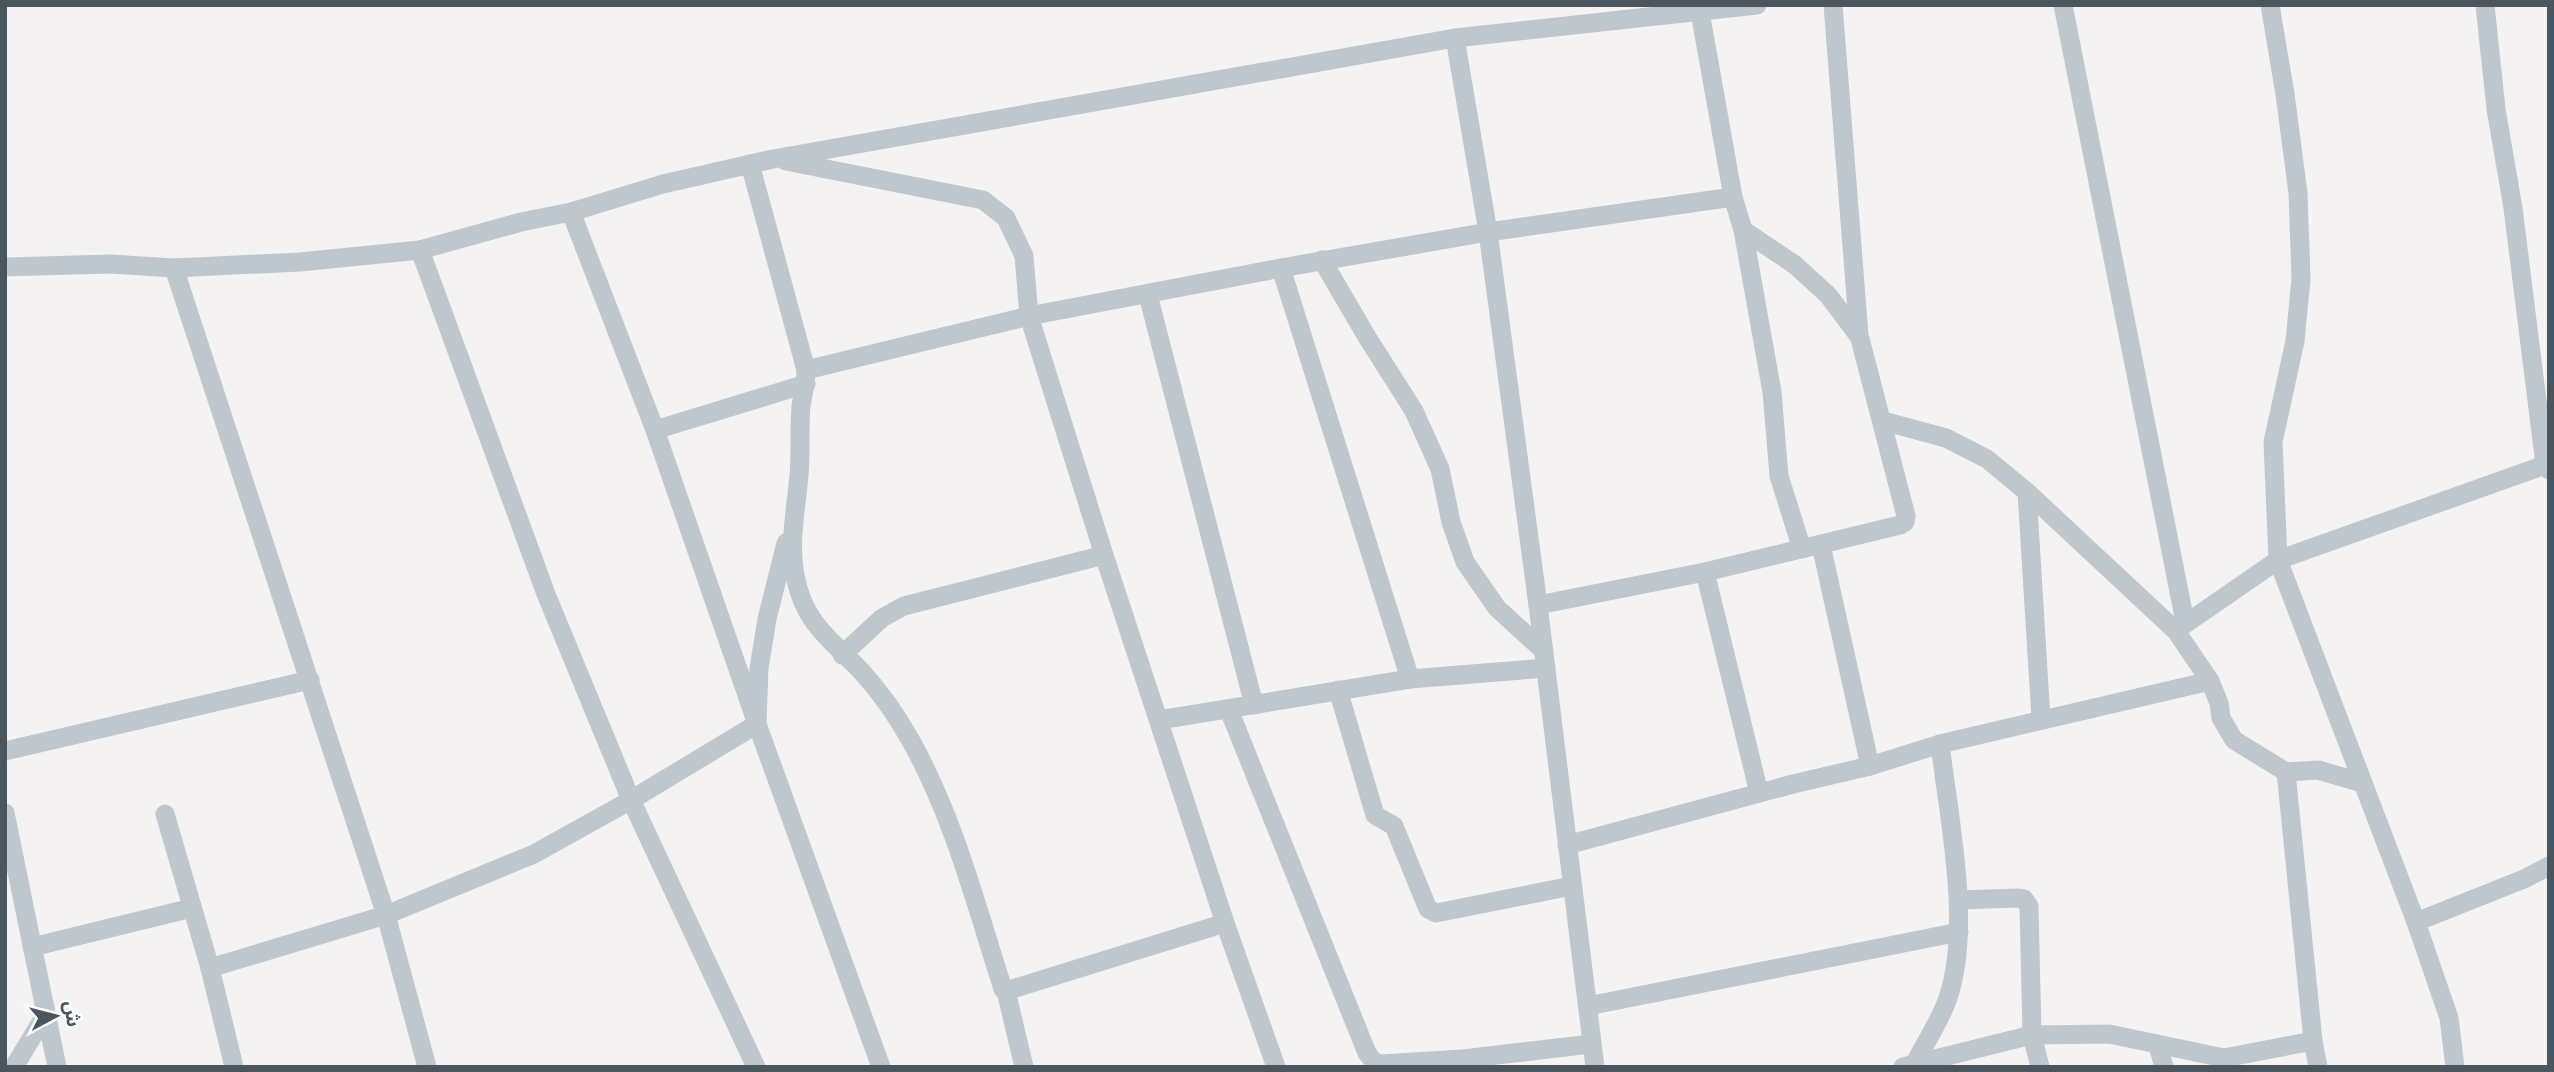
<svg xmlns="http://www.w3.org/2000/svg" width="2554" height="1072" viewBox="0 0 2554 1072" font-family="Figtree,'Noto Sans Arabic',sans-serif">
	<style>
		.lines { fill: none; stroke-linecap: round; stroke-linejoin: round }
		.minor { stroke: #bec7cd; stroke-width: 19 }
	</style>
	<rect width="100%" height="100%" fill="#f4f2f2"/>
	<g class="lines">
		<g class="minor">
			<path d="M2063 5 2185 622"/>
			<path d="M2270 5 2285 94 2298 193 2301 279 2295 341 2273 442 2278 560 2416 922 2449 1018 2455 1067"/>
			<path d="M2485 5 2496 109 2513 208 2545 465 2549 470"/>
			<path d="M1700 12 1733 197 1743 230 1772 392 1779 476 1802 549"/>
			<path d="M1455 38 1488 232 1538 605 1595 1067"/>
			<path d="M786 161 983 200 1006 218 1024 256 1029 316 1104 555 1225 923 1276 1067"/>
			<path d="M750 164 806 370C806 383 803 394 801 406 799 429 801 452 799 475 796 511 788 544 796 580 806 626 833 641 862 672 882 694 897 716 911 741 954 818 976 905 1003 989L1006 991 1024 1067"/>
			<path d="M571 212 655 430 757 724 881 1067"/>
			<path d="M1743 230 1795 265 1828 295 1858 335"/>
			<path d="M420 250 546 594 631 800 756 1067"/>
			<path d="M1322 260 1367 337 1414 411 1440 469 1451 522 1465 562 1497 608 1544 651"/>
			<path d="M5 267 110 264 174 268 300 262 420 250 521 222 571 212 663 184 773 159 1455 38 1757 5"/>
			<path d="M174 268 386 915 427 1067"/>
			<path d="M1281 268 1410 679"/>
			<path d="M1148 295 1254 705"/>
			<path d="M806 370 1029 316 1281 268 1488 232 1733 197"/>
			<path d="M1883 421 1946 438 1987 459 2027 492 2176 631 2210 681 2219 703 2221 718 2234 740 2286 772 2318 770 2363 783"/>
			<path d="M655 430 806 384"/>
			<path d="M2027 492 2041 719"/>
			<path d="M1821 545 1870 766"/>
			<path d="M1705 572 1759 793"/>
			<path d="M1538 605 1705 572 1900 525 1905 522 1906 516 1859 335 1833 5"/>
			<path d="M2178 629 2278 560 2545 465"/>
			<path d="M842 655 882 618 904 606 1104 555"/>
			<path d="M1338 690 1375 815 1394 826 1428 909 1436 913 1572 886"/>
			<path d="M1229 710 1367 1053 1373 1061 1380 1064 1463 1059 1591 1044"/>
			<path d="M1159 720 1410 679 1546 668"/>
			<path d="M5 751 310 680"/>
			<path d="M2286 772 2313 1041 2318 1067"/>
			<path d="M5 813 57 1067"/>
			<path d="M165 814 210 968 234 1067"/>
			<path d="M1567 845 1793 784 1870 766 1940 744 2210 681"/>
			<path d="M1959 900 2017 898 2024 899 2029 906 2032 1035 2040 1067"/>
			<path d="M2416 922 2524 879 2549 866"/>
			<path d="M32 947 192 908"/>
			<path d="M210 968 386 915 534 854 631 800 757 724 759 668 767 619 786 543"/>
			<path d="M1006 991 1225 923"/>
			<path d="M1588 1006 1959 932"/>
			<path d="M2158 1046 2164 1067"/>
			<path d="M1914 1065C1925 1043 1940 1021 1948 998 1972 927 1949 819 1940 744"/>
			<path d="M14 1067 46 1014"/>
			<path d="M1903 1067 2032 1035 2109 1034 2224 1058 2313 1041"/>
		</g>
	</g>
	<rect width="2554" height="1072" fill="none" stroke="#4a565f" stroke-width="14"/>
	<g transform="translate(56 1016) rotate(83)" stroke="#ffffff" stroke-width="5" paint-order="stroke">
	<path d="M0-5L12 26L0 18L-12 26Z" fill="#4a565f"/>
	<text y="-10" font-size="19" font-weight="bold" text-anchor="middle" fill="#4a565f">ش</text>
	</g>
</svg>
